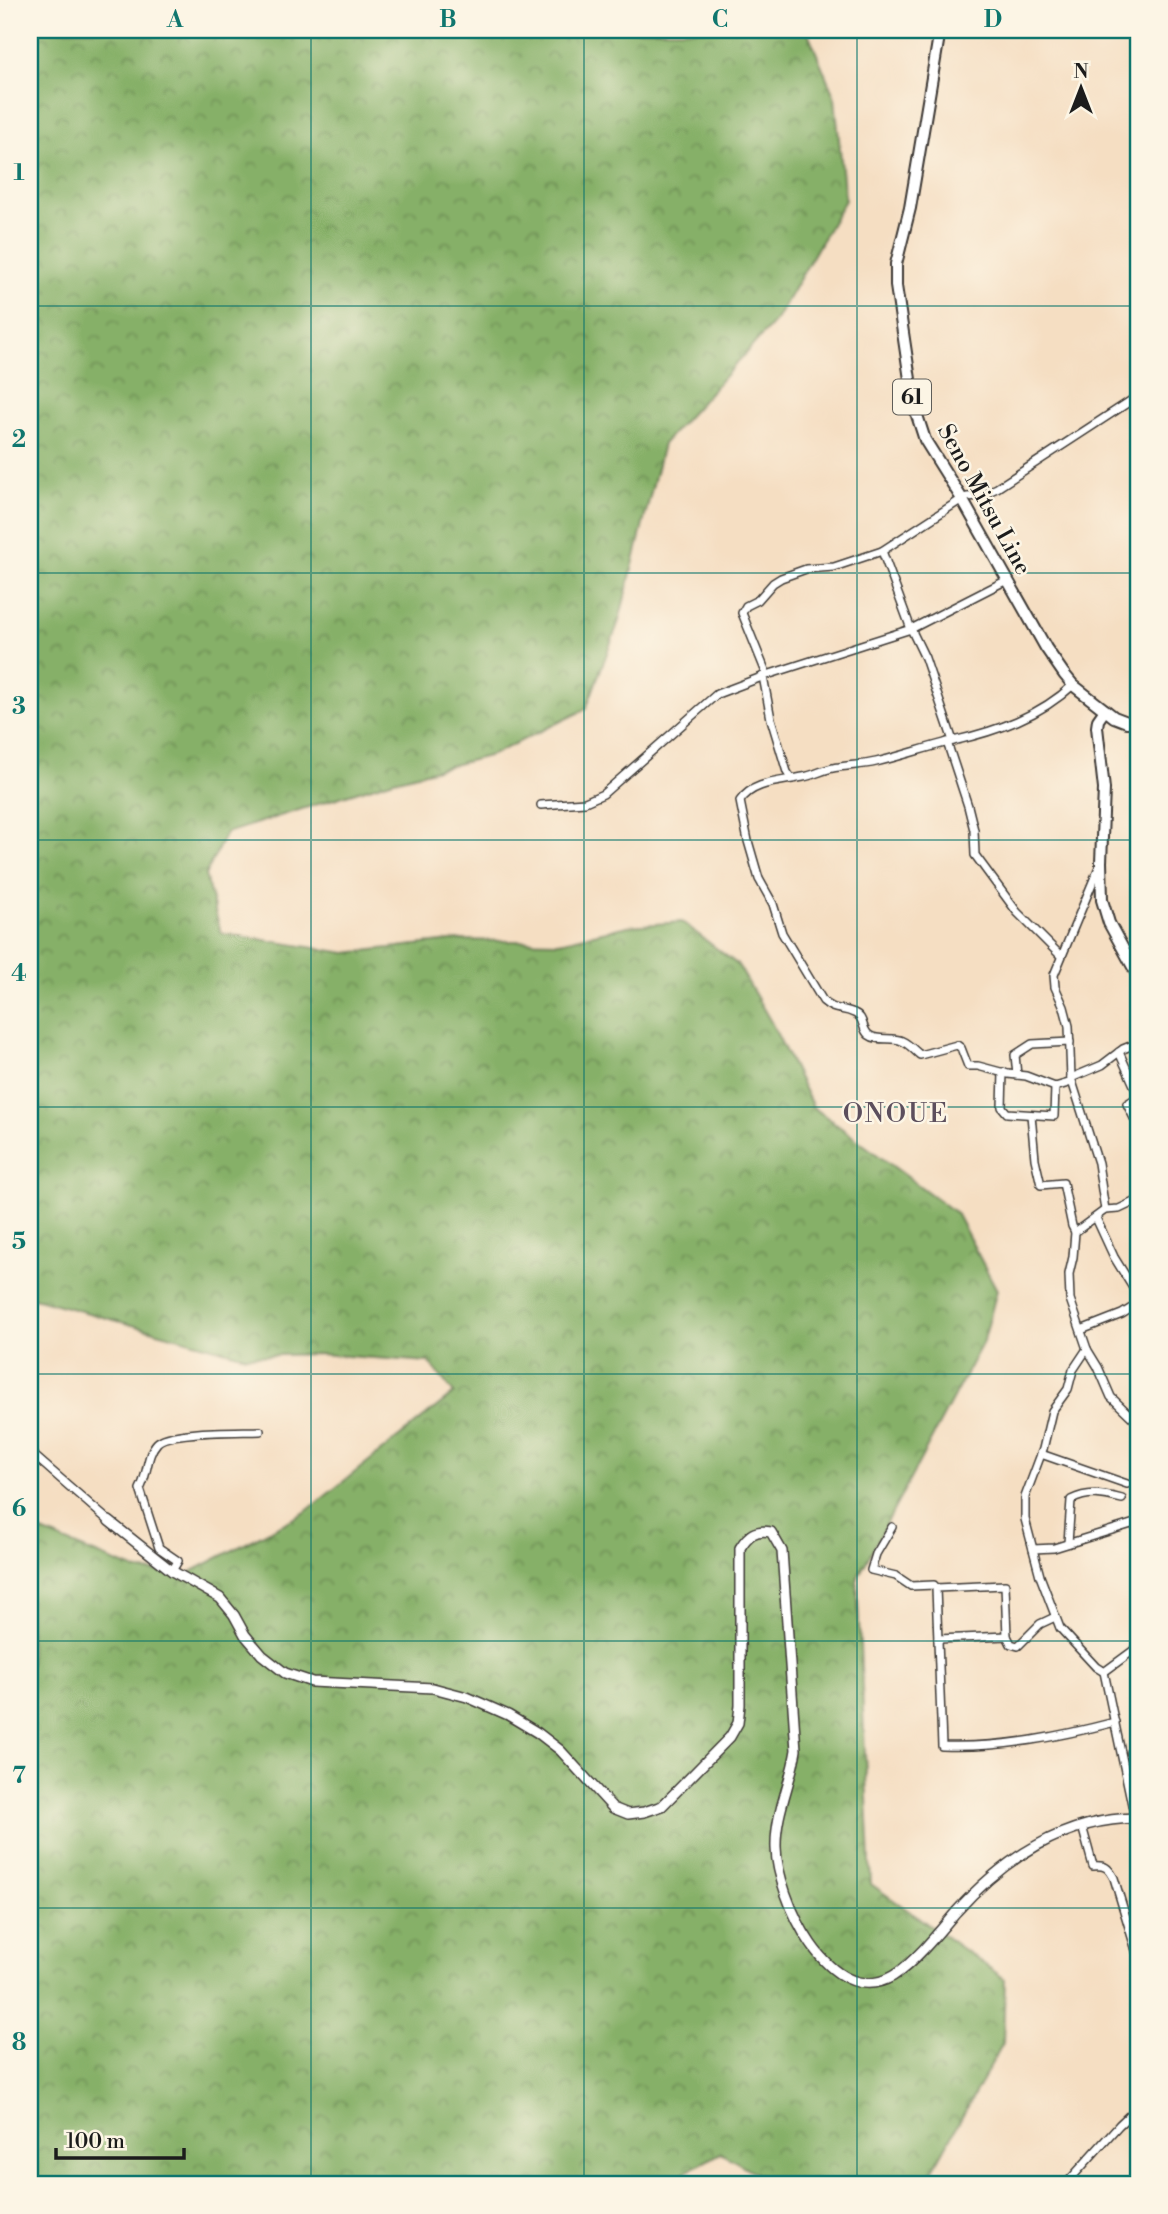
<svg xmlns="http://www.w3.org/2000/svg" width="1168" height="2214" viewBox="0 0 1168 2214" font-family="'Libre Bodoni',serif">
	<style>
		.forest { fill: url(#forest-crowns); stroke: #516642; stroke-width: 2 }
		.lines { fill: none; stroke-linecap: round; stroke-linejoin: round }
		.minor-casing { stroke: #3d3935; stroke-width: 10 }
		.tertiary-casing { stroke: #3d3935; stroke-width: 12 }
		.primary-casing { stroke: #3d3935; stroke-width: 14 }
		.minor { stroke: #fff; stroke-width: 7 }
		.tertiary { stroke: #fff; stroke-width: 9 }
		.primary { stroke: #fff; stroke-width: 10 }
		.grid { fill: none; stroke: #0f766e; stroke-width: 2; stroke-opacity: 0.55 }
		.labels { text-anchor: middle; stroke-width: 5; stroke-linejoin: round; paint-order: stroke }
		.shield { fill: #fcf5e5; stroke: #5f5d58; stroke-width: 2 }
		.shield-label { font-size: 21px; font-weight: bold; fill: #1c1c1c }
		.street-label { font-size: 23px; fill: #1c1c1c; stroke: #fcf5e5 }
		.quarter-label { font-size: 26px; letter-spacing: 2px; fill: #5c4f5d; stroke: #fcf5e5 }
		.neatline { fill: none; stroke: #0f766e; stroke-width: 2.5 }
		.grid-label { font-size: 23px; text-anchor: middle; font-weight: bold; fill: #0f766e }
	</style>
	<defs>
		<pattern id="forest-crowns" width="20" height="18" patternUnits="userSpaceOnUse" patternTransform="scale(1.75)"><rect width="20" height="18" fill="#86b068"/><path d="M2 6a3 3 0 1 1 6 0M12 15a3 3 0 1 1 6 0" fill="none" stroke="#6d8e55"/></pattern>
	</defs>
	<rect width="100%" height="100%" fill="#fcf5e5"/>
	<filter id="ink" filterUnits="userSpaceOnUse"><feTurbulence type="fractalNoise" baseFrequency=".0143" numOctaves="2"/><feDisplacementMap in="SourceGraphic" scale="14" xChannelSelector="R" yChannelSelector="G"/><feConvolveMatrix kernelMatrix="1 2 1 2 8 2 1 2 1" color-interpolation-filters="sRGB"/></filter>
	<filter id="wash" filterUnits="userSpaceOnUse"><feTurbulence type="fractalNoise" baseFrequency=".00686" numOctaves="4" result="noise"/><feDisplacementMap in="SourceGraphic" scale="28" xChannelSelector="R" yChannelSelector="G"/><feGaussianBlur stdDeviation="1.57" result="paint"/><feColorMatrix in="noise" values="0 0 0 0 0 0 0 0 0 0 0 0 0 0 0 0 0 1.4 0 .05"/><feComposite in="paint" operator="in"/></filter>
	<g filter="url(#wash)">
		<rect width="100%" height="100%" fill="#f5dec2"/>
		<path class="forest" d="M30 30H807L835 98 845 200 776 320 663 444 619 621 586 709 492 755 394 780 226 833 205 875 221 933 346 953 459 940 559 942 628 926 682 922 738 965 771 1022 813 1107 956 1213 997 1290 984 1340 857 1579 871 1884 1005 1979 1003 2043 931 2173 887 2184H774L721 2153 676 2177 674 2184H30V1527L138 1571 189 1573 304 1513 454 1393 429 1362 319 1354 245 1356 30 1297Z"/>
	</g>
	<g filter="url(#ink)">
		<g class="lines">
			<g class="minor-casing">
				<g id="minor">
					<path d="M882 551 911 629 925 658 953 741"/>
					<path d="M767 675 742 613 746 606 758 600 773 583 781 578 806 569 834 567 882 551 962 499 967 497 979 496 997 488 1138 396"/>
					<path d="M763 676 771 719 787 772 791 778"/>
					<path d="M947 742 968 806 974 830 975 855 1017 912 1061 956"/>
					<path d="M541 805 585 802 603 794 717 694 767 675 911 629 1007 580"/>
					<path d="M1099 867 1054 975 1055 987 1064 1007 1069 1026 1071 1078 1098 1163 1105 1210"/>
					<path d="M1119 1052 1138 1094"/>
					<path d="M1003 1072 1002 1107 1007 1113 1054 1116 1055 1087"/>
					<path d="M1017 1075 1015 1055 1032 1044 1070 1042"/>
					<path d="M1071 1078 1102 1065 1123 1049 1138 1043"/>
					<path d="M1072 1082 1055 1087 1026 1076 1008 1074 978 1066H968L961 1048 957 1045 920 1055C915 1051 909 1044 902 1041 892 1036 878 1042 869 1035 861 1029 865 1017 854 1013 842 1007 835 1012 823 1001L782 933 773 904 759 879 748 841 740 801C753 781 781 782 803 777 815 775 826 768 839 767 851 765 863 765 876 762 902 756 927 747 953 741 997 731 1040 716 1073 685"/>
					<path d="M1138 1097 1127 1104 1138 1126"/>
					<path d="M1031 1115 1035 1159 1041 1185 1063 1183 1072 1226 1075 1232"/>
					<path d="M1138 1200 1119 1209 1105 1210 1075 1232 1073 1257 1069 1274 1070 1299 1087 1349 1098 1367 1111 1397 1138 1423"/>
					<path d="M1096 1218 1114 1257 1138 1296"/>
					<path d="M1081 1330 1122 1314 1138 1304"/>
					<path d="M1087 1349 1073 1370 1068 1389 1052 1411 1043 1449 1025 1497V1519L1040 1576 1060 1628 1096 1667 1104 1672 1138 1833"/>
					<path d="M30 1452 109 1521"/>
					<path d="M1041 1454 1127 1484"/>
					<path d="M892 1527 876 1554 871 1570 896 1576 911 1586 934 1585 936 1588"/>
					<path d="M1068 1543 1071 1500C1089 1491 1102 1494 1122 1499"/>
					<path d="M1033 1549 1054 1548 1138 1522"/>
					<path d="M172 1571 178 1561 159 1548 140 1489C148 1475 146 1455 157 1443 168 1430 241 1432 260 1431"/>
					<path d="M1007 1636 1005 1585 936 1588 942 1746C1002 1748 1058 1737 1115 1722"/>
					<path d="M938 1639 1007 1636 1011 1644 1018 1646 1040 1624 1055 1617"/>
					<path d="M1104 1672 1138 1647"/>
					<path d="M1082 1826 1093 1866C1105 1865 1108 1867 1114 1878L1138 1957"/>
					<path d="M1066 2184 1119 2125 1138 2107"/>
				</g>
			</g>
			<g class="tertiary-casing">
				<path id="tertiary" d="M109 1521 172 1571 220 1598 234 1615 245 1635 262 1655 285 1673 312 1682 433 1688 467 1697 508 1715 538 1733 560 1750 613 1808 628 1814 644 1812 662 1806 730 1737 738 1723 740 1705V1548C748 1535 755 1529 771 1532L782 1551 796 1750C791 1783 775 1814 776 1848 777 1896 829 2013 893 1976 913 1964 940 1931 956 1912 1003 1859 1065 1818 1138 1818"/>
			</g>
			<g class="primary-casing">
				<g id="primary">
					<path d="M940 30 910 208 896 264V286L914 406 925 440 962 499 1046 648 1064 674 1073 685 1114 717 1127 722 1138 720"/>
					<path d="M1105 710 1098 720 1097 727 1104 789 1101 862 1102 900 1109 923 1138 976"/>
				</g>
			</g>
			<use href="#minor" class="minor"/>
			<use href="#tertiary" class="tertiary"/>
			<use href="#primary" class="primary"/>
		</g>
	</g>
	<path class="grid" d="M311 30V2184M584 30V2184M857 30V2184M30 306H1138M30 573H1138M30 840H1138M30 1107H1138M30 1374H1138M30 1641H1138M30 1908H1138"/>
	<g class="labels">
		<rect class="shield" x="893" y="379.5" width="38" height="35" rx="5"/>
		<g class="shield-label">
			<text x="912" y="404">61</text>
		</g>
		<g class="street-label">
			<text transform="translate(985 499) rotate(61)" y="8">Seno Mitsu Line</text>
		</g>
		<g class="quarter-label">
			<text x="896" y="1122">ONOUE</text>
		</g>
	</g>
	<rect width="1168" height="2214" fill="none" stroke="#fcf5e5" stroke-width="77"/>
	<g transform="translate(1081 88)" stroke="#fcf5e5" stroke-width="5" paint-order="stroke">
	<path d="M0-5L12 26L0 18L-12 26Z" fill="#1c1c1c"/>
	<text y="-10" font-size="19" font-weight="bold" text-anchor="middle" fill="#1c1c1c">N</text>
	</g>
	<path d="M56 2148v10h128v-10" fill="none" stroke="#1c1c1c" stroke-width="3.5"/>
	<text x="66" y="2148" font-size="21" fill="#1c1c1c" stroke="#fcf5e5" stroke-width="5" paint-order="stroke">100 m</text>
	<rect x="38" y="38" width="1092" height="2138" class="neatline"/>
	<g class="grid-label">
		<text x="175" y="27">A</text>
		<text x="448" y="27">B</text>
		<text x="720" y="27">C</text>
		<text x="993" y="27">D</text>
		<text x="19" y="180">1</text>
		<text x="19" y="447">2</text>
		<text x="19" y="714">3</text>
		<text x="19" y="981">4</text>
		<text x="19" y="1249">5</text>
		<text x="19" y="1516">6</text>
		<text x="19" y="1783">7</text>
		<text x="19" y="2050">8</text>
	</g>
</svg>
